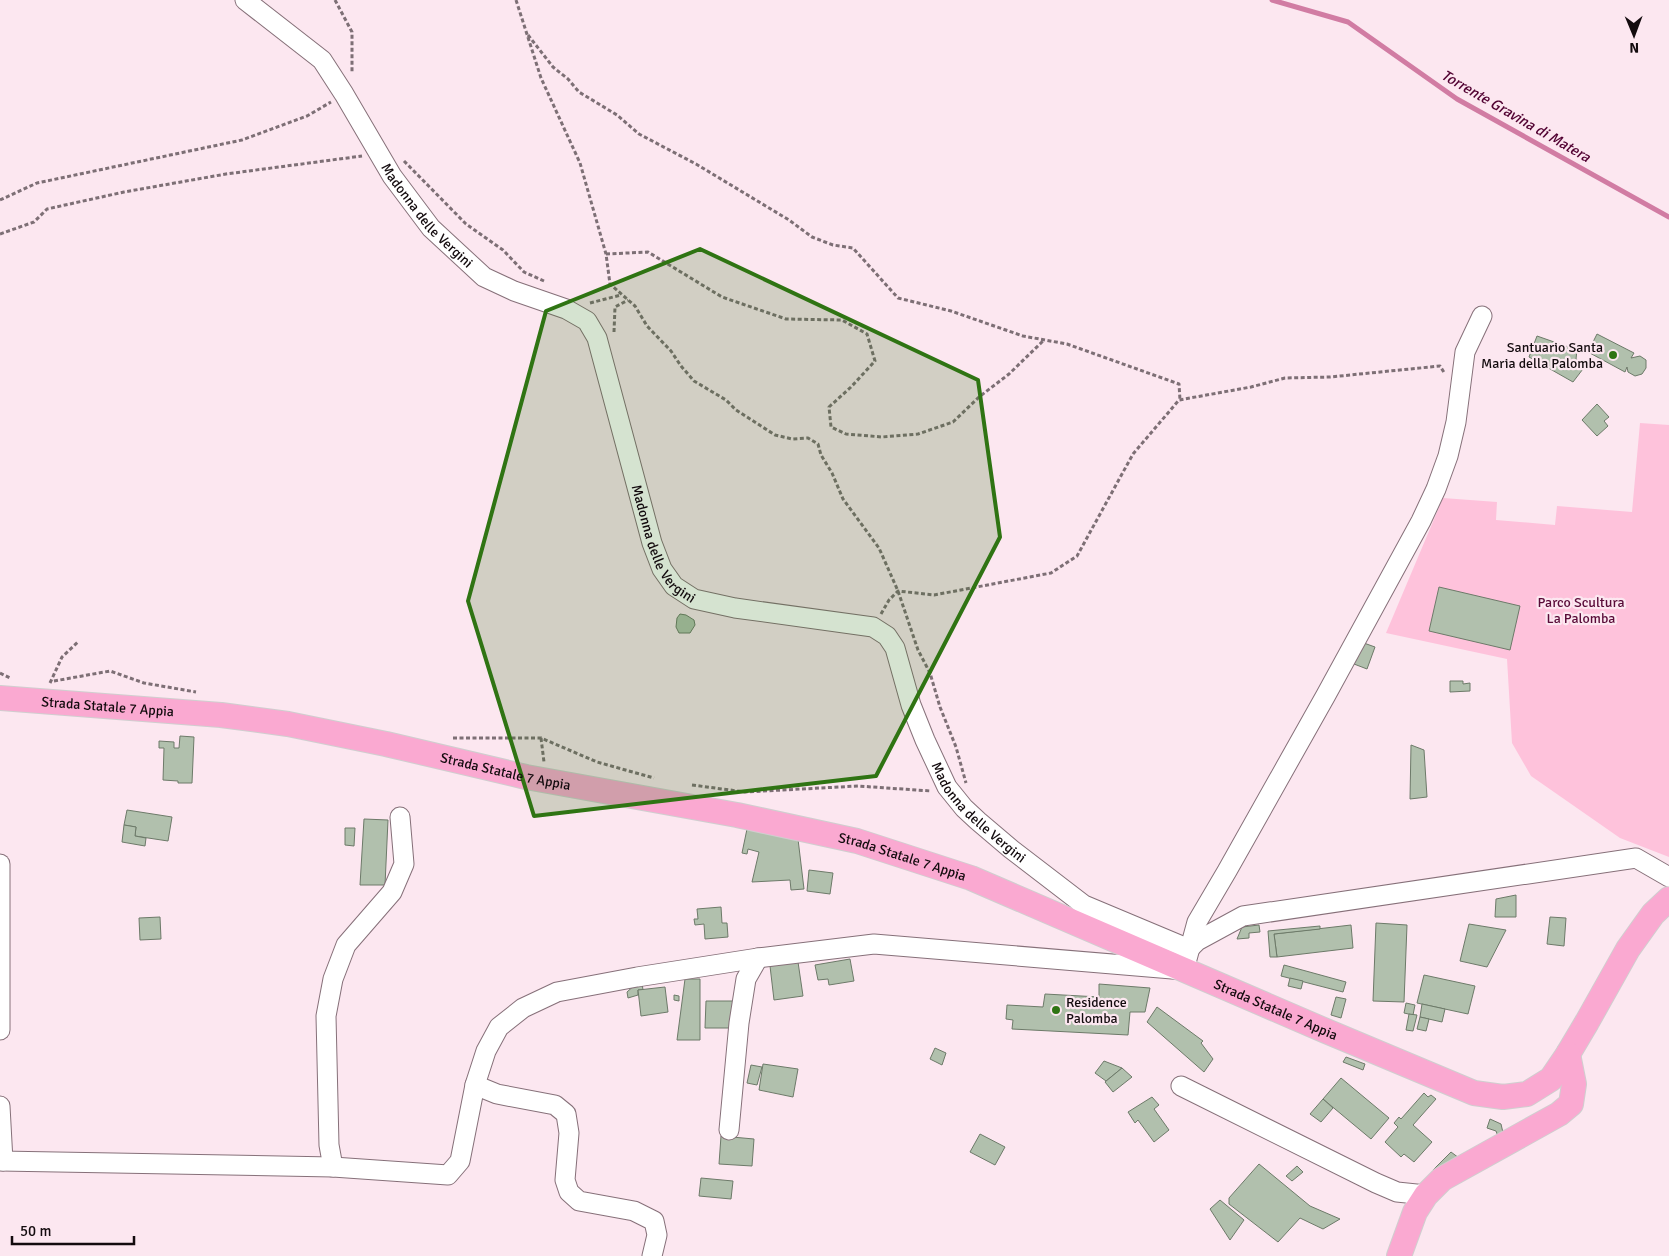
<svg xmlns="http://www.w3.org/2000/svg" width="1669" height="1256" viewBox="0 0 1669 1256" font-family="Signika,sans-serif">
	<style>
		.green { fill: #fec2db }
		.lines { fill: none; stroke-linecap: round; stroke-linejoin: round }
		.stream { stroke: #d17ca3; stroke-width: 5 }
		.building { fill: #b1c0ad; stroke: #6d7a69 }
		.minor-casing { stroke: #867079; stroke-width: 21 }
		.major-casing { stroke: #d0cecf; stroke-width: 26 }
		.path { stroke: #7d6f75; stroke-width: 3; stroke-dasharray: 4 2.5; stroke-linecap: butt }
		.minor { stroke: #fff; stroke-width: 19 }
		.major { stroke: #faa9d1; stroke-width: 24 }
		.marked { fill: #2f7413; fill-opacity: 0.2; stroke: #2f7413; stroke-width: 4; stroke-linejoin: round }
		.poi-dot { fill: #2f7413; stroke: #fce7f0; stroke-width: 2 }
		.labels { text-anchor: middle; stroke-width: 4.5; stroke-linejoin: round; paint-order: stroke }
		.street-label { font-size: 14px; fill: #130b0e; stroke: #fce7f0 }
		.poi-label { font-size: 14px; fill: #130b0e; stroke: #fce7f0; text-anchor: end }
		.park-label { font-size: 14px; fill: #590b38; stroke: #fce7f0 }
		.water-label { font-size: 15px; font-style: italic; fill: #510131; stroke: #fce7f0 }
	</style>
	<rect width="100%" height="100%" fill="#fce7f0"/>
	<path class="green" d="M1640 423 1669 425V857L1620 838 1531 776 1512 743 1507 659 1386 633 1443 498 1497 502 1496 520 1555 525 1557 506 1632 512Z"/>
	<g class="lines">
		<path class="stream" d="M1272 0 1348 22 1457 99 1669 217"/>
	</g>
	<g class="building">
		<path d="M1597 334 1634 353 1631 358 1640 356 1646 360V368L1642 374 1635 376 1628 372 1627 367 1625 372 1588 352Z"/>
		<path d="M1537 336 1577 350 1576 359 1586 365 1573 382 1529 357Z"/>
		<path d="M1597 404 1609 417 1604 421 1608 426 1597 436 1582 420Z"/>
		<path d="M1439 587 1520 606 1510 650 1429 631Z"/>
		<path d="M680 614 686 615 694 620 695 625 690 633H679L676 627 677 618Z"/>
		<path d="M1361 642 1375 647 1367 669 1354 664Z"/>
		<path d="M1450 681H1463V684L1470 683V691L1450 692Z"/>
		<path d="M180 736 194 737 192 783H178V781L163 780 164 748H159V741L174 742V748H179Z"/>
		<path d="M1411 745 1424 750 1427 797 1410 799Z"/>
		<path d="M127 810 172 817 168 841 135 836 136 827 124 825Z"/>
		<path d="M364 819 388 820 385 885H360Z"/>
		<path d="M124 825 136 827 135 836 146 838 145 846 122 842Z"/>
		<path d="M345 828H355L354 846 345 845Z"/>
		<path d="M747 829 798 839 804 889 791 890 790 880 752 882 759 852 748 849 747 854 742 853Z"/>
		<path d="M809 870 833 873 830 894 807 891Z"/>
		<path d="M1516 895V917H1495L1496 899Z"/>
		<path d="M721 907 722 923H727L728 937 705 939 704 924 695 925 694 919H698L697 909Z"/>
		<path d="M160 917 161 939 140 940 139 918Z"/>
		<path d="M1550 917 1566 918 1564 946 1547 944Z"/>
		<path d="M1376 923 1407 925 1404 1002 1373 1001Z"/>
		<path d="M1469 924 1506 930 1487 967 1460 961Z"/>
		<path d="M1259 925 1260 932 1249 933V938L1237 939 1242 927Z"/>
		<path d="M1351 925 1353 948 1277 957 1274 934Z"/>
		<path d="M1320 926V929L1274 934 1277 957H1270L1268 931Z"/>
		<path d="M850 959 854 981 829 985 828 979 818 980 815 965Z"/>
		<path d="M798 962 803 996 774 1000 770 966Z"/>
		<path d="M1284 965 1346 982 1343 992 1281 976Z"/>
		<path d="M1424 975 1475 986 1468 1014 1417 1003Z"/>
		<path d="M1290 978 1303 981 1301 989 1288 986Z"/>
		<path d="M685 979H700V1040H677Z"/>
		<path d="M637 983H642L643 990H638V995L628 998 627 992Z"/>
		<path d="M1099 984 1150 988 1145 1012H1130L1128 1035 1012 1029 1013 1020 1006 1019 1007 1005 1043 1007 1045 994 1099 997Z"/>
		<path d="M665 987 668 1012 641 1016 638 990Z"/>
		<path d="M674 995 679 996V1001L674 1000Z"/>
		<path d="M1336 997 1346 999 1341 1018 1331 1015Z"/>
		<path d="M706 1001H733V1028H705Z"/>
		<path d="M1406 1003 1415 1005 1413 1015 1404 1013Z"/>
		<path d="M1422 1004 1445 1009 1442 1022 1420 1017Z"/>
		<path d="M1157 1007 1203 1041 1201 1043 1213 1059 1204 1072 1147 1022Z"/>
		<path d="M1409 1014 1417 1015 1413 1031 1406 1030Z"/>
		<path d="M1420 1017 1429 1019 1426 1031 1417 1029Z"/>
		<path d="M935 1048 946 1053 942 1065 930 1059Z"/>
		<path d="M1346 1057 1365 1064 1363 1070 1343 1062Z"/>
		<path d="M1104 1061 1122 1068 1106 1081 1095 1073Z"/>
		<path d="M763 1064 798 1069 793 1097 759 1090Z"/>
		<path d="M751 1065 762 1067 757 1085 747 1083Z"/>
		<path d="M1122 1068 1132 1077 1113 1092 1105 1082Z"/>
		<path d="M1341 1078 1389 1118 1371 1139 1323 1099Z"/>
		<path d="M1424 1093 1428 1097 1431 1095 1436 1099 1413 1125 1432 1142 1414 1162 1404 1154 1401 1157 1385 1142 1398 1127 1394 1123 1399 1117 1401 1119Z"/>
		<path d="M1152 1097 1159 1105 1154 1109 1169 1130 1154 1142 1138 1120 1135 1123 1128 1112Z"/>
		<path d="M1323 1099 1333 1108 1321 1122 1310 1114Z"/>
		<path d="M1490 1119 1501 1124 1504 1137 1499 1139 1496 1131 1487 1128Z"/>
		<path d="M980 1134 1005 1147 995 1165 970 1152Z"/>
		<path d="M721 1136 754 1139 752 1166 719 1164Z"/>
		<path d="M1451 1152 1459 1158 1437 1171 1433 1170Z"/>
		<path d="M1259 1164 1310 1206 1340 1219 1323 1229 1300 1218 1278 1242 1229 1204V1198Z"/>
		<path d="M1297 1166 1303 1172 1292 1181 1286 1176Z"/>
		<path d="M701 1178 733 1181 731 1199 699 1196Z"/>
		<path d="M1220 1200 1244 1220 1230 1240 1210 1209Z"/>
	</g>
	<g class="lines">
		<g class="minor-casing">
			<g id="minor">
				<path id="s1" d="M245 0 322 60 344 94 392 176 431 228 484 277 514 291 566 309 587 321 597 338 652 543 662 569 674 586 694 599 735 608 873 627 887 636 895 648 911 705 925 740 947 787 964 808 978 821 1011 849 1084 905 1189 949"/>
				<path d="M0 864V1030"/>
				<path d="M1189 949 1197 941 1243 916 1636 858 1669 877"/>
				<path d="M475 1085 497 1094 555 1105 566 1114 569 1133 565 1180 569 1192 579 1201 634 1211 654 1221 657 1235 652 1256"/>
				<path d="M1181 1086 1376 1183 1397 1192 1426 1195"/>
				<path d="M0 1106 3 1161"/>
				<path d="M729 1130 739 1023 746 979 758 958"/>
				<path d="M0 1161 333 1167 448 1175 460 1161 475 1085 486 1051 499 1027 523 1008 557 992 637 977 758 958 874 944 1184 970 1197 922 1227 871 1326 695 1421 521 1436 489 1448 456 1456 422 1465 352 1482 316"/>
				<path d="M333 1167 329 1145 326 1016 333 979 346 945 392 892 404 864 400 817"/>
			</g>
		</g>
		<g class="major-casing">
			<g id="major">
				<path id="s2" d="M0 698 221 715 288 724 386 744 526 777 737 815 857 841 971 878 1326 1031 1474 1093 1503 1097 1527 1094 1551 1079 1568 1054 1587 1022 1628 949 1653 914 1669 899"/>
				<path d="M1399 1256 1415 1212 1426 1195 1442 1179 1559 1114 1571 1104 1574 1084 1568 1054"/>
			</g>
		</g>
		<g class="path">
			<path d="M335 0 352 32V72"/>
			<path d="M516 0 541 78 580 163 606 254 610 284 635 306 647 326 671 351 681 366 694 381 726 400 736 410 775 435 792 439 808 438 818 444 821 455 832 473 843 499 879 548 898 591 918 650 930 673 940 707 956 747 966 783"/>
			<path d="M528 35 553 67 568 79 579 92 617 115 639 134 696 164 789 220 812 237 833 245 853 248 898 298 951 311 1023 336 1067 344 1179 384 1180 400"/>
			<path d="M404 161 466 224 503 250 524 272 544 281"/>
			<path d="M0 200 37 183 242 140 307 116 331 102"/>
			<path d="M0 234 34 222 47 209 124 192 226 174 362 156"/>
			<path d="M606 254 648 252 722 297 786 319 842 320 867 334 875 361 851 387 829 407 831 427 846 434 882 437 918 434 953 422 979 397 1009 374 1044 340"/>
			<path d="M590 303 621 295"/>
			<path d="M614 332 615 307 628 300"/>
			<path d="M881 614 889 600 898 591 934 595 1051 573 1077 556 1133 454 1179 400 1251 387 1285 378 1330 377 1440 366 1445 374"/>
			<path d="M0 673 10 678"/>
			<path d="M54 681 110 671 144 683 196 692"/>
			<path d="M50 683 62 657 79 641"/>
			<path d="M453 738H541L597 762 654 778"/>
			<path d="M541 738 544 762"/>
			<path d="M692 785 745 792 858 786 931 791"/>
		</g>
		<use href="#minor" class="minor"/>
		<use href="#major" class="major"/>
	</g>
	<path class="marked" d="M700 249 978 380 1000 537 876 776 534 816 468 601 546 311Z"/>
	<g class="poi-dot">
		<circle cx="1613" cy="355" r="5"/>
		<circle cx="1056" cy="1010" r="5"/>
	</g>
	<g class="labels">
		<g class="street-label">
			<text dy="5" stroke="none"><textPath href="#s1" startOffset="286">Madonna delle Vergini</textPath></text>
			<text dy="5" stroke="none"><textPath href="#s1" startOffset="721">Madonna delle Vergini</textPath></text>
			<text dy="5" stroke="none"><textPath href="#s2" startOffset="108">Strada Statale 7 Appia</textPath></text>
			<text dy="5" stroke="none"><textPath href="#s2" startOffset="512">Strada Statale 7 Appia</textPath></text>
			<text dy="5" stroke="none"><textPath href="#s1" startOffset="1188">Madonna delle Vergini</textPath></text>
			<text dy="5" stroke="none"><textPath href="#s2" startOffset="918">Strada Statale 7 Appia</textPath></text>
			<text dy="5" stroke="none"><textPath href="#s2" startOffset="1322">Strada Statale 7 Appia</textPath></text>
		</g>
		<g class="poi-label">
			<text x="1603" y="352">Santuario Santa<tspan x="1603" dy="16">Maria della Palomba</tspan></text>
			<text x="1066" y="1007" text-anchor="start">Residence<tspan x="1066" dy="16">Palomba</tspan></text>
		</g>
		<g class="park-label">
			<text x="1581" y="607">Parco Scultura<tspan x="1581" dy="16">La Palomba</tspan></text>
		</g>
		<g class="water-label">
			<text transform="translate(1516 116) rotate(30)" y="5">Torrente Gravina di Matera</text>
		</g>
	</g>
	<g transform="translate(1634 35) rotate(179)" stroke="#fce7f0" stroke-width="4" paint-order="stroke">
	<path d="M0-4L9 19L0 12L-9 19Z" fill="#130b0e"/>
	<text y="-8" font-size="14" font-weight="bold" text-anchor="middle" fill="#130b0e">N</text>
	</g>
	<path d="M12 1236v8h122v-8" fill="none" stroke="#130b0e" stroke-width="2.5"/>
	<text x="20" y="1236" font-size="15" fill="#130b0e" stroke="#fce7f0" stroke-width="4" paint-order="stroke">50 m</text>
</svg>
